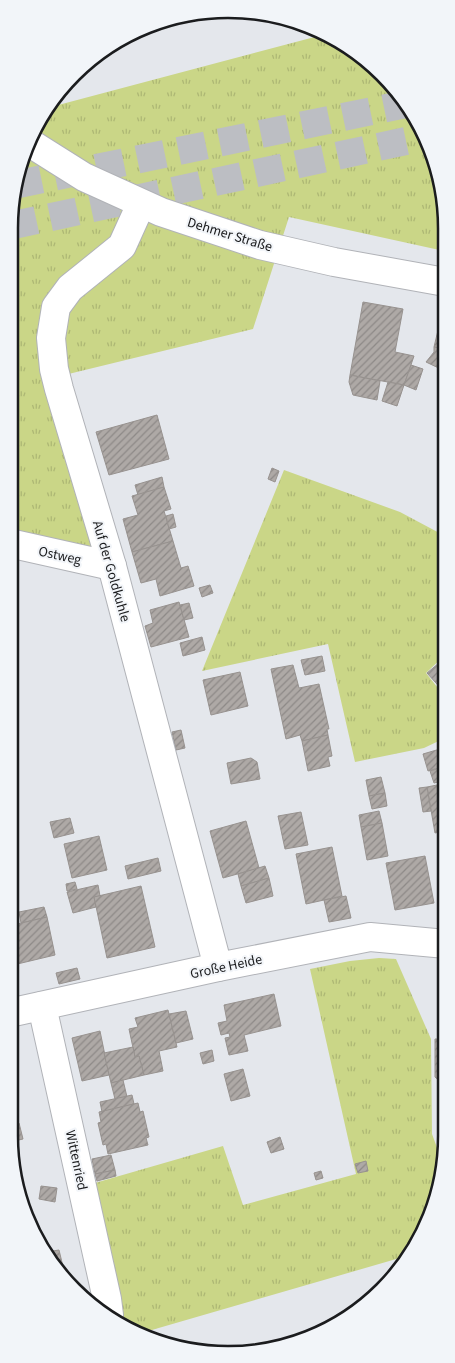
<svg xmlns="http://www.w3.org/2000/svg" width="455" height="1363" viewBox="0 0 455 1363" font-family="'Source Sans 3',sans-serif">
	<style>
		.grass { fill: url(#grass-tufts) }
		.building { fill: url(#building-hatch); stroke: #97928f }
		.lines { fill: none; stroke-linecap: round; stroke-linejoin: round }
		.motorway-tunnel { stroke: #bcbec3; stroke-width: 28; stroke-dasharray: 28 14; stroke-linecap: butt }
		.minor-casing { stroke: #b1b3b8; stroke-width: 30 }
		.tertiary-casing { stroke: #b1b3b8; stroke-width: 30 }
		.minor { stroke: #fff; stroke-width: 28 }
		.tertiary { stroke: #fff; stroke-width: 28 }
		.labels { text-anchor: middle; stroke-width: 4; stroke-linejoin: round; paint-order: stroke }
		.street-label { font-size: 14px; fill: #1b1c1e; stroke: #f2f5f9 }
		.rim { fill: none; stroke: #1b1c1e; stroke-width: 2.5 }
	</style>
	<defs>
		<pattern id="grass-tufts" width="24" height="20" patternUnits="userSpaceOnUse" patternTransform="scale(1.25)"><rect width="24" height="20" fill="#cad687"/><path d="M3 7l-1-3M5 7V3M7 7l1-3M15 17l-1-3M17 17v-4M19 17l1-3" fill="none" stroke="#adb774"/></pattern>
		<pattern id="building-hatch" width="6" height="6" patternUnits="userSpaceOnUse" patternTransform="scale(1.25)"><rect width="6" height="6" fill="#aea9a6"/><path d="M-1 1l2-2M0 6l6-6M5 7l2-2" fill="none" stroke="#8d8987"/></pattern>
	</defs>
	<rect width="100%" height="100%" fill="#e4e7ec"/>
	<g class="grass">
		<path d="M326 34 337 38 392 83 424 131 444 199V251L289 217 253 329 48 379 103 572 9 550V227L16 171 47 108Z"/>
		<path d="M284 470 400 512 445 536V655L426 673 445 697V738L424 748 355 762 328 644 202 671Z"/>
		<path d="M379 958 396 959 431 1039 432 1134 443 1164 439 1192 410 1255 138 1334 130 1332 118 1322 88 1185 223 1146 243 1205 356 1174 310 969 350 961Z"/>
	</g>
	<g class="building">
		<path d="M363 302 403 309 395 352 414 356 404 385 350 375Z"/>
		<path d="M440 322 445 323V349L434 347Z"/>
		<path d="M434 347 445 349 443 363 445 371 426 362 434 352Z"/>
		<path d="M411 365 423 369 416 390 404 385Z"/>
		<path d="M350 375 380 381 377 400 353 395 349 382Z"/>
		<path d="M388 382 404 385 397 406 382 401Z"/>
		<path d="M157 415 169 459 109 475 96 432Z"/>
		<path d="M272 468 279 471 275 482 268 479Z"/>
		<path d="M162 477 164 487 138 495 135 485Z"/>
		<path d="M164 487 171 509 164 511 173 541 132 552 123 519 138 515 132 496Z"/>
		<path d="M173 514 176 527 169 529 166 516Z"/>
		<path d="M173 541 181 568 188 566 194 586 160 596 156 579 141 583 132 552Z"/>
		<path d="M210 585 213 593 202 597 199 588Z"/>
		<path d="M179 602 189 637 151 647 145 626 153 623 150 610Z"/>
		<path d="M189 603 193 618 184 620 180 605Z"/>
		<path d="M202 637 205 650 183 656 180 643Z"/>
		<path d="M322 656 325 671 305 675 301 660Z"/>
		<path d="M445 658V693L427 673Z"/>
		<path d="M293 665 299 688 319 684 329 729H327L328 735 302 741 300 735 286 739 271 669Z"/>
		<path d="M240 672 248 706 211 715 203 680Z"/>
		<path d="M181 730 185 748 176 750 172 732Z"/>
		<path d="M328 735 332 756 328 757 330 766 308 771 302 741Z"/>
		<path d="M440 749 445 766 428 771 423 754Z"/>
		<path d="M251 758 257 762 260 779 231 784 227 763Z"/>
		<path d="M444 767 446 780 434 783 430 771Z"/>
		<path d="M381 777 385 793 369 796 366 780Z"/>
		<path d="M437 785 444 831 435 833 427 787Z"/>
		<path d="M427 787 431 811 423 812 419 788Z"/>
		<path d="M385 793 387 806 372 809 369 796Z"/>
		<path d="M379 811 382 823 361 827 359 815Z"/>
		<path d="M301 812 308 845 285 849 278 816Z"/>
		<path d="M70 818 74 833 54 838 50 822Z"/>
		<path d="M246 821 259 868 223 878 210 831Z"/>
		<path d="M382 823 388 856 367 860 361 827Z"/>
		<path d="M99 836 107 870 72 878 64 844Z"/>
		<path d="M332 847 342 896 306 904 296 854Z"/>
		<path d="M425 856 434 903 395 910 386 863Z"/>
		<path d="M158 858 161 871 128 879 125 866Z"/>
		<path d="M265 866 269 878 241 886 238 874Z"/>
		<path d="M269 878 273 896 246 903 241 886Z"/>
		<path d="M75 882 77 889 67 891 66 884Z"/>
		<path d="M98 885 100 896 94 897 96 907 73 913 67 892Z"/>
		<path d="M141 886 155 947 107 958 94 897Z"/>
		<path d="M346 896 351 918 329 922 324 900Z"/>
		<path d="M44 907 47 917 21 923 19 912Z"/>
		<path d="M47 917 55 955 9 966V926Z"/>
		<path d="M77 968 80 979 59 984 56 973Z"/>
		<path d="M274 994 281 1026 244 1035 248 1051 229 1055 225 1038 230 1037 229 1033 221 1035 218 1023 227 1021 224 1005Z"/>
		<path d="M168 1010 177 1047 159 1051 163 1071 144 1075 139 1056 135 1057 129 1029 138 1027 135 1018Z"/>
		<path d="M186 1011 193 1039 176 1043 169 1014Z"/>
		<path d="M100 1031 109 1075 82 1081 72 1038Z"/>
		<path d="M435 1039H446V1087L435 1077Z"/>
		<path d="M133 1047 135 1057 139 1056 144 1075 111 1083 104 1053Z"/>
		<path d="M212 1050 214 1061 203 1064 200 1053Z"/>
		<path d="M243 1069 250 1096 231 1101 224 1074Z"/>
		<path d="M123 1080 127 1097 115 1099 111 1083Z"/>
		<path d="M132 1095 134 1104 102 1112 100 1102Z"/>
		<path d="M138 1103 140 1112 143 1111 149 1137 146 1138 148 1145 108 1154 106 1144 103 1145 98 1123 101 1122 99 1112Z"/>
		<path d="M19 1123 23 1139 10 1142 9 1125Z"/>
		<path d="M280 1137 284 1149 271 1153 267 1142Z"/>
		<path d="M111 1155 115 1170 95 1174 92 1159Z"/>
		<path d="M366 1161 368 1171 358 1173 355 1164Z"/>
		<path d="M115 1170 116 1176 97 1181 95 1174Z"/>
		<path d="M321 1171 323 1178 316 1180 314 1173Z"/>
		<path d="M41 1186 57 1188 55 1202 39 1199Z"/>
		<path d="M59 1250 67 1283 63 1280 46 1252Z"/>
	</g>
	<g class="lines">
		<g class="motorway-tunnel">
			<path d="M14 185 406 104"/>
			<path d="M9 226 425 137"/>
		</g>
		<g class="minor-casing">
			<g id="minor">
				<path d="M141 204 122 246 70 288 56 307 51 338 54 369 59 389 112 566 218 967"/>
				<path d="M9 543 112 566"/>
				<path d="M42 1006 107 1299 109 1315"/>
				<path d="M9 1013 218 967 370 937 446 944"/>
			</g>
		</g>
		<g class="tertiary-casing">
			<path id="tertiary" d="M30 143 84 177 161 212 260 245 334 262 445 282"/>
		</g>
		<use href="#minor" class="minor"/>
		<use href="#tertiary" class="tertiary"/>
	</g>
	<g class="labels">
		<g class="street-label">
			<text transform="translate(230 234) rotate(17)" y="5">Dehmer Straße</text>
			<text transform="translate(60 555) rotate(12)" y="5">Ostweg</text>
			<text transform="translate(112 571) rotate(74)" y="5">Auf der Goldkuhle</text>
			<text transform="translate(226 966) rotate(-12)" y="5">Große Heide</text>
			<text transform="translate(77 1160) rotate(78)" y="5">Wittenried</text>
		</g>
	</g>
	<path d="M0 0H455V1363H0ZM228 18H228A210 210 0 0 1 438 228V1136A210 210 0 0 1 228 1346H228A210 210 0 0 1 18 1136V228A210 210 0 0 1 228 18Z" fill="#f2f5f9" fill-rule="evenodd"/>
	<path class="rim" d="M228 18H228A210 210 0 0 1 438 228V1136A210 210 0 0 1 228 1346H228A210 210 0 0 1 18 1136V228A210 210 0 0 1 228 18Z"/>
</svg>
